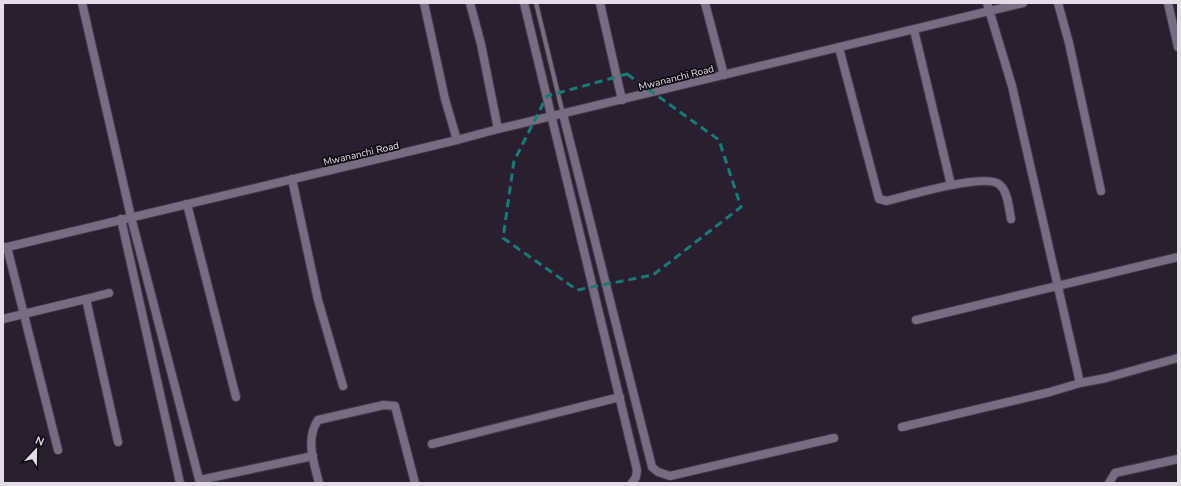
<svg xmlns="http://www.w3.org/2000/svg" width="1181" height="486" viewBox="0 0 1181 486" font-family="'Nunito Sans',sans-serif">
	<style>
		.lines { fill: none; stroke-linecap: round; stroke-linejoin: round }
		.service-casing { stroke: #443c4b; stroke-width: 5.5 }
		.minor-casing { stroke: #443c4b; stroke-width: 10 }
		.service { stroke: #786c81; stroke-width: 4 }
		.minor { stroke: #786c81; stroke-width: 8 }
		.marked { fill: none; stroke: #1a7b74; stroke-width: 3; stroke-dasharray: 8 5; stroke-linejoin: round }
		.labels { text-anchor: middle; stroke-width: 3.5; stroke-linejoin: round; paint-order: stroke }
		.street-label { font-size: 10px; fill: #e4dde9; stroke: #100b13 }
	</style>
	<rect width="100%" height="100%" fill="#2a1f31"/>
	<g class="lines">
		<g class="service-casing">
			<path id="service" d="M536 3 563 114"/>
		</g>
		<g class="minor-casing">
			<g id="minor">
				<path d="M82 3 131 217 200 483"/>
				<path d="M424 3 445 99 457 140"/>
				<path d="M470 3 481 44 498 129"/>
				<path d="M524 3 637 470 636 477 632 483"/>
				<path d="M600 3 622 100"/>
				<path d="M705 3 724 75"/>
				<path d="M987 3 1012 86 1080 383 1106 378 1178 358"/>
				<path d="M1058 3 1069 43 1101 191"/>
				<path d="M1168 3 1178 47"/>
				<path d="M914 30 951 185"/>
				<path d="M839 48 879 199 887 201C905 196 988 172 1000 185 1008 192 1009 209 1011 219"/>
				<path d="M563 114 652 467 658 472 670 476 834 438"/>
				<path d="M292 179 318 300 343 386"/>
				<path d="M187 204 236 397"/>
				<path d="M121 219 180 483"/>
				<path d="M7 247 58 450"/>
				<path d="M3 248 457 140 498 129 1023 3"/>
				<path d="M86 299 109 293"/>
				<path d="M3 319 86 299 118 442"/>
				<path d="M916 320 1178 257"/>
				<path d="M902 427 1050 392 1080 383"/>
				<path d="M432 444 620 397"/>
				<path d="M200 480 313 456"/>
				<path d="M319 483C314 463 305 439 318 420L384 405 395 406 415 483"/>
				<path d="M1109 483 1115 473 1178 459"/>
			</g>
		</g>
		<use href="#service" class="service"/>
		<use href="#minor" class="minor"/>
	</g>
	<path class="marked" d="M627 74 719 140 741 207 653 275 577 290 503 238 514 161 547 96Z"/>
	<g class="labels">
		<g class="street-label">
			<text transform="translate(676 77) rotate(-14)" y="4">Mwananchi Road</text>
			<text transform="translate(361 153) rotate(-13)" y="4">Mwananchi Road</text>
		</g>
	</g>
	<rect width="1181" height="486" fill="none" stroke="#e4dde9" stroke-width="8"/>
	<g transform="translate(36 450) rotate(22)" stroke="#100b13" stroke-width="3" paint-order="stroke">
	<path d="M0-3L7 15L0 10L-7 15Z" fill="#e4dde9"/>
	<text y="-6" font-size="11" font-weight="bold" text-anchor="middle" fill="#e4dde9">N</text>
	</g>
</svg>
